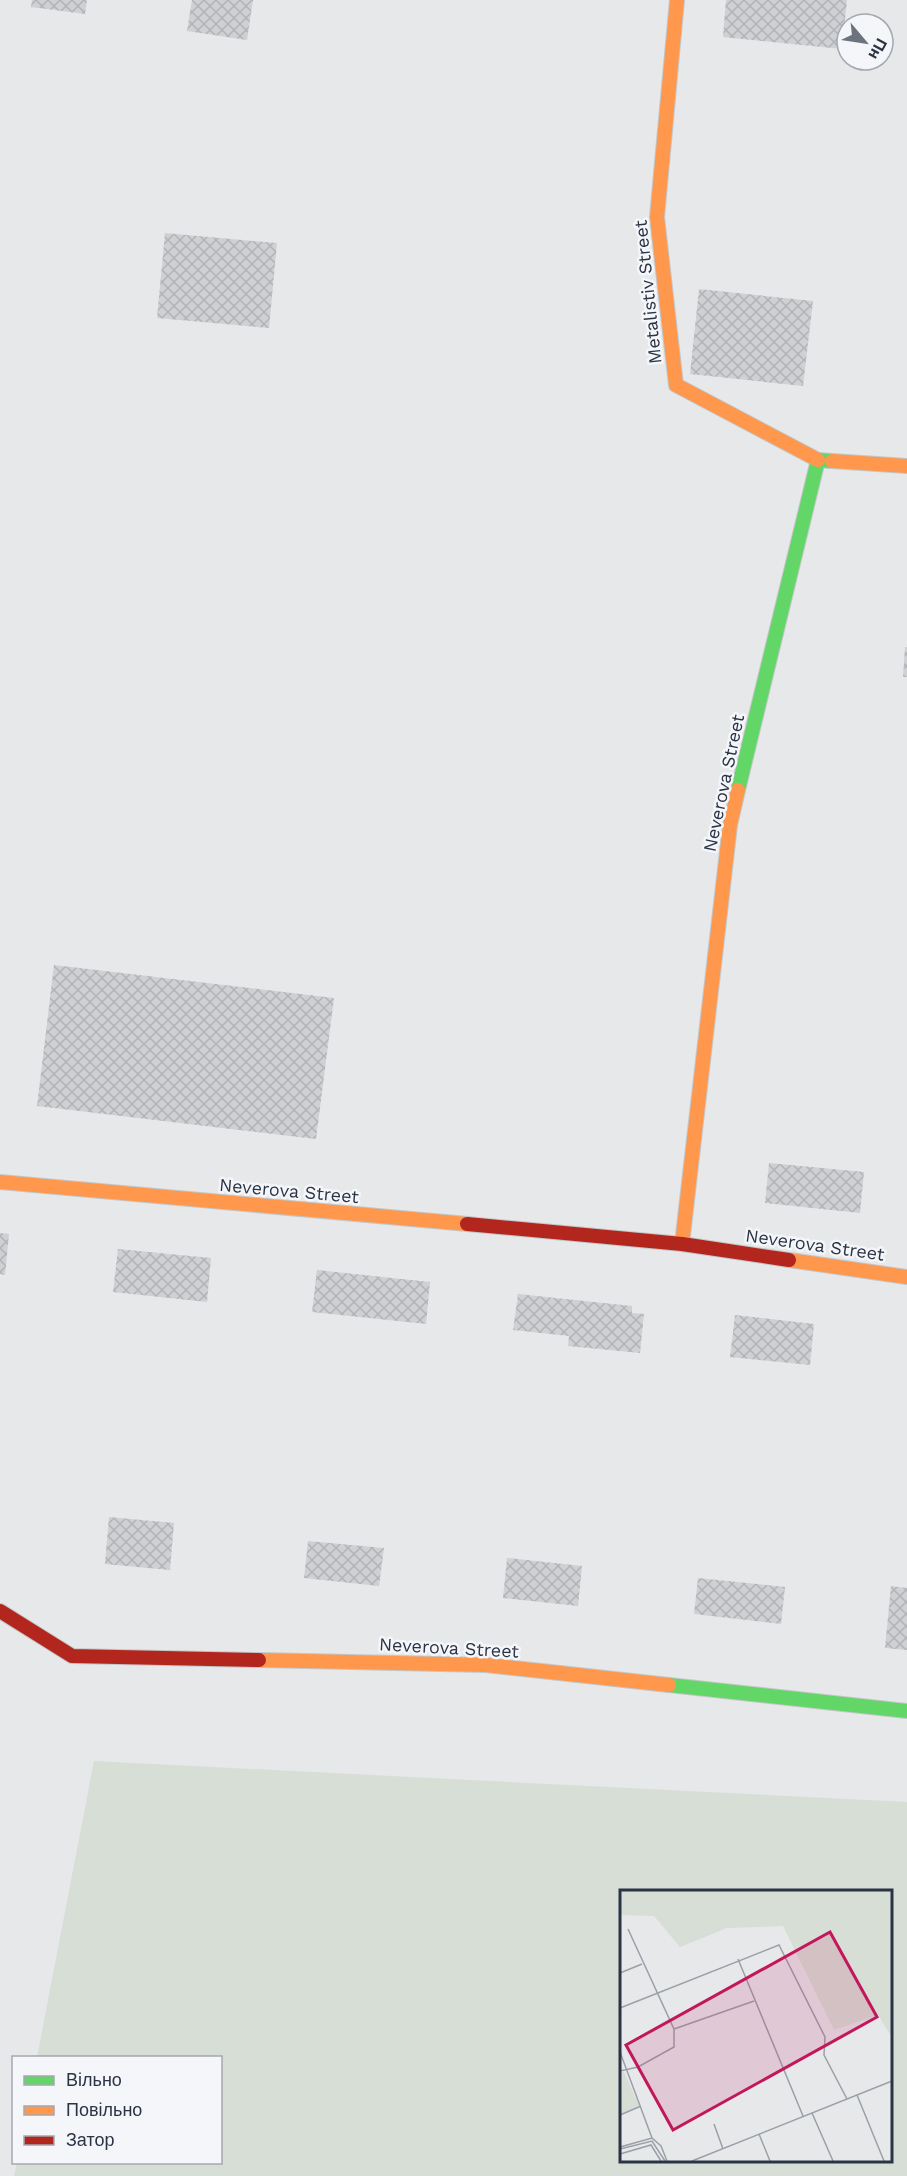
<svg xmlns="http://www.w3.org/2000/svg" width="907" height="2176" viewBox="0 0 907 2176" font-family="'Work Sans',sans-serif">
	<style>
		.grass { fill: #d6ded6; fill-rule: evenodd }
		.building { fill: url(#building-cross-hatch) }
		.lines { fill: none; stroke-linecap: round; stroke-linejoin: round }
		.fast-casing { stroke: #c4c6c8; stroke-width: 16 }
		.slow-casing { stroke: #c4c6c8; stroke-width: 16 }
		.jam-casing { stroke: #c4c6c8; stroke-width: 16 }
		.fast { stroke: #63d668; stroke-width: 14 }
		.slow { stroke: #ff974d; stroke-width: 14 }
		.jam { stroke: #b3261e; stroke-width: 14 }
		.labels { text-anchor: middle; stroke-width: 5; stroke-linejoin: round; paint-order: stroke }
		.street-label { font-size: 18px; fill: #2b3445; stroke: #f4f6f9 }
		.inset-road { fill: none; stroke: #9ba0a8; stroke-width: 1.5 }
		.view { fill: #c2185b; fill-opacity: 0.15; stroke: #c2185b; stroke-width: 3 }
		.inset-edge { fill: none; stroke: #2b3445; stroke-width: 3 }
	</style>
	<defs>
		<pattern id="building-cross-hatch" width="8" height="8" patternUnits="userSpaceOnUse" patternTransform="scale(1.5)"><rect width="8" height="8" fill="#ced0d3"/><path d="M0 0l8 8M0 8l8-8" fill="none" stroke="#b1b3b6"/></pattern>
	</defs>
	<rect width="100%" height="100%" fill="#e6e8ea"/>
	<path class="grass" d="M94 1761 907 1802V2176H14L17 2163 220 2162V2058L37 2057ZM622 1891H890V2160H622Z"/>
	<g class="building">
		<path d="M32 0H87L85 14 31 7Z"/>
		<path d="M192 0H253L247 40 187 31Z"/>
		<path d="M726 0H847L842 49 723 37Z"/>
		<path d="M165 233 277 243 269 328 157 318Z"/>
		<path d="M699 289 813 301 803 386 690 374Z"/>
		<path d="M905 647H907V677H903Z"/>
		<path d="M54 965 334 998 316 1139 37 1106Z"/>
		<path d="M769 1163 864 1172 860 1213 765 1203Z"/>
		<path d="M0 1233 9 1234 5 1275 0 1274Z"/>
		<path d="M118 1249 211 1258 207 1302 113 1292Z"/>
		<path d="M317 1270 430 1282 426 1324 312 1312Z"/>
		<path d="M518 1294 632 1306V1313L644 1314 640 1353 568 1346 569 1336 513 1330Z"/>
		<path d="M735 1315 814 1324 810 1365 730 1357Z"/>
		<path d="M109 1517 174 1523 170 1570 105 1564Z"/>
		<path d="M308 1541 384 1548 379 1586 304 1578Z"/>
		<path d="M507 1558 582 1566 578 1606 503 1598Z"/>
		<path d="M698 1578 785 1587 781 1624 694 1614Z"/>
		<path d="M891 1586 907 1588V1650L885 1648Z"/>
	</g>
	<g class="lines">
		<g class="fast-casing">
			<g id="fast">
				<path d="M738 790 818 460 832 461"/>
				<path d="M669 1685 907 1711"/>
			</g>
		</g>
		<g class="slow-casing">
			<g id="slow">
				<path d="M677 0 657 217 676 385 818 460"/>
				<path d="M832 461 907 466"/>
				<path d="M0 1182 467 1224"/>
				<path d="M682 1244 730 825 738 790"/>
				<path d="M789 1260 907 1277"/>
				<path d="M259 1660 486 1665 669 1685"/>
			</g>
		</g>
		<g class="jam-casing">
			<g id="jam">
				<path d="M467 1224 682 1244 789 1260"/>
				<path d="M0 1611 72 1656 259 1660"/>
			</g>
		</g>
		<use href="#fast" class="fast"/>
		<use href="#slow" class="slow"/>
		<use href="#jam" class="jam"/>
	</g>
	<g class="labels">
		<g class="street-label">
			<text transform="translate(648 292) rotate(-96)" y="6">Metalistiv Street</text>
			<text transform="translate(724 783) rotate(-78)" y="6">Neverova Street</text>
			<text transform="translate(289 1191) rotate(5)" y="6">Neverova Street</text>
			<text transform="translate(815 1245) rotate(8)" y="6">Neverova Street</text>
			<text transform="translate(449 1648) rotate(3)" y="6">Neverova Street</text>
		</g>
	</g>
	<g transform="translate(620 1890)">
		<rect width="272" height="272" fill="#e6e8ea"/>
		<path d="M0 0H271V146L258 125 214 140 163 36 107 38 60 57 34 26 0 25Z" fill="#d6ded6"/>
		<path d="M4 182 19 216 0 224V183Z" fill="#d6ded6"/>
		<path class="inset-road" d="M8 39 54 139 134 111M118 69 183 226M0 83 22 74M0 118 159 55 205 147 204 165 227 209M0 162 32 248M0 181 18 177 54 157V139M237 205 264 271M192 223 213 271M0 225 21 216M94 234 103 259M139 244 150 271M0 257 32 248 41 256 47 271M0 259 32 251 45 271M0 264 31 255 41 271M72 271 272 191"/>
		<path class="view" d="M210 42 257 127 53 240 6 155Z"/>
		<rect width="272" height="272" class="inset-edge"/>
	</g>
	<rect x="12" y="2056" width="210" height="108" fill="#f4f6f9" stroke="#a4a8b1" stroke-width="1.5"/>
	<rect x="24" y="2076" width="30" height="9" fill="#63d668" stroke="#a4a8b1" stroke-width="1.5"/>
	<text x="66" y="2086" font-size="18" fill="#2b3445">Вільно</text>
	<rect x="24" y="2106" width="30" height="9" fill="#ff974d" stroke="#a4a8b1" stroke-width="1.5"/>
	<text x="66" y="2116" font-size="18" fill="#2b3445">Повільно</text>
	<rect x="24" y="2136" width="30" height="9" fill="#b3261e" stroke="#a4a8b1" stroke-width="1.5"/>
	<text x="66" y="2146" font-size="18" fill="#2b3445">Затор</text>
	<g transform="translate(865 42) rotate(119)"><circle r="28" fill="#f4f6f9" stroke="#a4a8b1" stroke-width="1.5"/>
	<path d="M0-4.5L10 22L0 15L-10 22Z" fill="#6c737f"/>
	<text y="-9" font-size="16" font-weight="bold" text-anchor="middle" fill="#2b3445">Пн</text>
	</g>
</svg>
